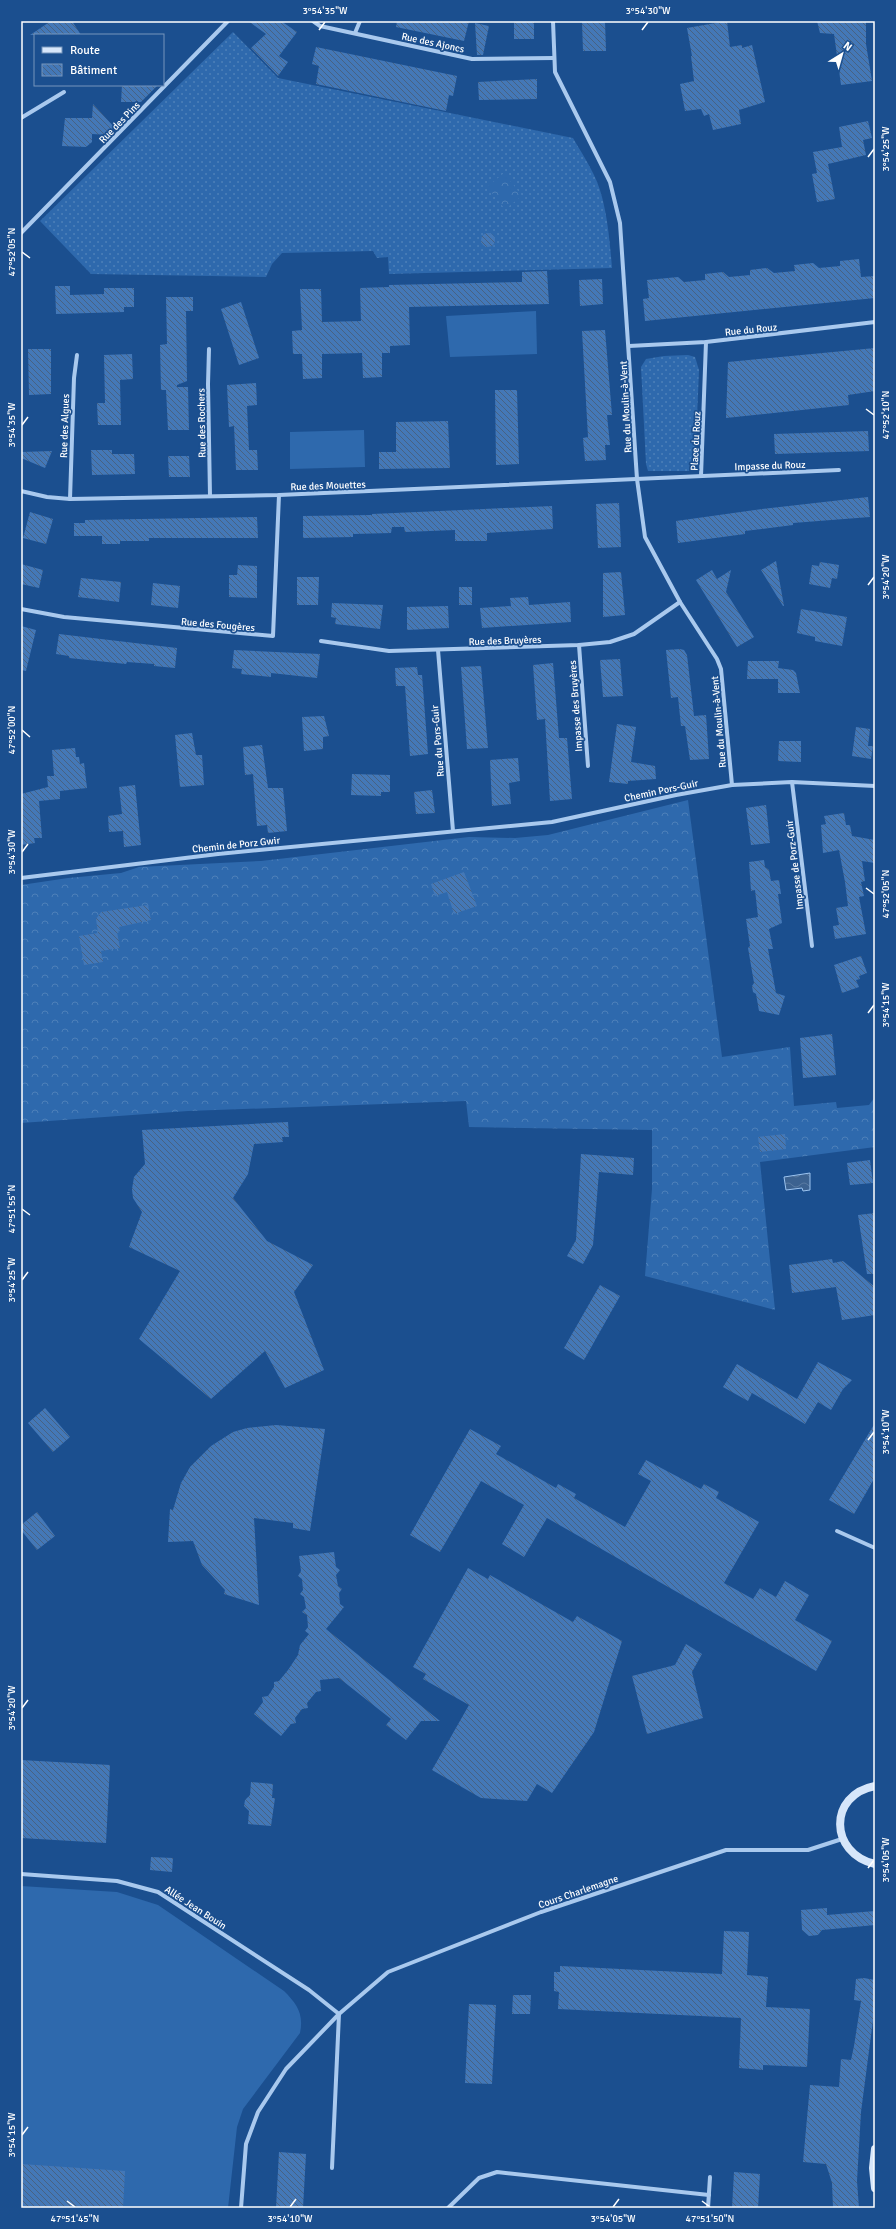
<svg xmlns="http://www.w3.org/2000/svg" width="896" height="2229" viewBox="0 0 896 2229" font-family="Signika,sans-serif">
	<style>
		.grass { fill: url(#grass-dots) }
		.forest { fill: url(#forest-crowns) }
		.pitch { fill: #2e69ad }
		.water { fill: url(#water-waves); stroke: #9cc4f0 }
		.building { fill: url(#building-back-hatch) }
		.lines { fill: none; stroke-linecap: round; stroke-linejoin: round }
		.minor { stroke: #a9c9ee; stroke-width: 4 }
		.secondary { stroke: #d6e6fa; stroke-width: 8 }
		.ticks { fill: none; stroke: #fff; stroke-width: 1.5 }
		.labels { text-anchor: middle; stroke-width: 3.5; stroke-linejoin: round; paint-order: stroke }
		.street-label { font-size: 10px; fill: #fff; stroke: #1b4f8f }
		.neatline { fill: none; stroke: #fff; stroke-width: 1.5 }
		.ticks-label { font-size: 10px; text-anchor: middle; fill: #fff }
	</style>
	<defs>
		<pattern id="grass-dots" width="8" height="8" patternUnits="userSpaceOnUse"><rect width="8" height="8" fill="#2e69ad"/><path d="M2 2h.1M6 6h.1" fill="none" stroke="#4d80b9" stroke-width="1.8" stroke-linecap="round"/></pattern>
		<pattern id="forest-crowns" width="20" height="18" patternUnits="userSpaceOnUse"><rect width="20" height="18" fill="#2e69ad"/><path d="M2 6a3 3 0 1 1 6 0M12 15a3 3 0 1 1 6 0" fill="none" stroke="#4d80b9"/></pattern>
		<pattern id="water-waves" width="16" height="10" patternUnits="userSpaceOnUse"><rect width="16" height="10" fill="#3c6290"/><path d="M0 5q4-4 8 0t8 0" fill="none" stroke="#597aa1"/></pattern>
		<pattern id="building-back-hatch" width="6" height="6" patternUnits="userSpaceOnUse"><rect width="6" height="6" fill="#4478b7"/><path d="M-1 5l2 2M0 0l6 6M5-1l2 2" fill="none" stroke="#486282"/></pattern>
	</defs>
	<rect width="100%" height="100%" fill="#1b4f8f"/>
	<g class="grass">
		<path d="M233 32 278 78 573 138C584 157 597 176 602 197 608 220 610 244 612 268L389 274 388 257 377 258 373 251 282 253 272 264 266 277 91 274 40 221Z"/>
		<path d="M688 355 695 357 699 370 695 466 689 471H648L646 464 641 367 646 359 664 356Z"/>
	</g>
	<g class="forest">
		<path d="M504 173 522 196 505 209 487 187Z"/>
		<path d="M688 800 722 1057 790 1047 794 1106 836 1102 837 1108 869 1105 875 1097V1147L760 1162 775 1310 645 1276 652 1189V1130L469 1127 466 1101 188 1111 21 1123V885L68 878 121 873 139 867 261 861 469 837 515 838 548 835Z"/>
	</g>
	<g class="pitch">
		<path d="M536 311 537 354 450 357 446 316Z"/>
		<path d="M364 430 365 467 290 469V432Z"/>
		<path d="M21 1886 117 1892 158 1905 284 1991C297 2004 304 2014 300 2033L243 2109 237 2127 228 2208H21Z"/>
	</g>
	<path class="water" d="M810 1173V1190L803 1191 802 1188 786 1190 784 1177Z"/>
	<g class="building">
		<path d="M51 21H72L81 35H30Z"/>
		<path d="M248 21H281L297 32 279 56 288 62 278 76 251 48 266 34Z"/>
		<path d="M397 21H469L464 41 396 27Z"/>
		<rect x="514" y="21" width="20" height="18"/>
		<path d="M589 21H605L606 51H583L582 22Z"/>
		<path d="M727 21 730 47 742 45V48L752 45 765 102 739 110 741 124 713 130 709 114 704 116 701 109 685 111 680 84 694 81 691 56H692L687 28Z"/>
		<path d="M817 21H866V44L872 81 841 85 834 34 820 33Z"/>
		<path d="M475 23 489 26 483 55H477Z"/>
		<path d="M316 47 457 76 453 96 449 95 446 111 316 84 319 66 312 64Z"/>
		<path d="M537 79V99L479 100 478 82Z"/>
		<path d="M122 85H158L141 102H121Z"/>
		<path d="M93 104 115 128 108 135 92 134V142L86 147 62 146 65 118H92Z"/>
		<path d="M868 121 872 138 863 140 866 155 828 164 835 199 817 202 812 174 817 173 813 152 842 147 839 127Z"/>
		<circle cx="488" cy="240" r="7"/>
		<path d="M859 259 861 277 875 276V298L645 321 643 299 649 298 647 280 678 277 684 282 705 280V274L723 272 729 277 750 275V270L767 268 774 273 795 271 794 265 813 263 819 268 840 266V261Z"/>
		<path d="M547 271 549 304 409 307 410 345 390 346V353H382V377L363 378 362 353 322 354V378L303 379 302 354H293L292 331 302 330 300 289H321L322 322 361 321 360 288 389 287V285L522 282V272Z"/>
		<path d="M602 279 603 304 580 306 579 280Z"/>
		<path d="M55 286H70V295L104 294V288H134V307H124V312L56 314Z"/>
		<path d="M166 297H193V311H186L187 381 177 385V387H188L189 430H168L166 390H161L160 345 167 344Z"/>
		<path d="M241 302 259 358 239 365 221 309Z"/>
		<path d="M605 330 612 415H607L610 445H605L606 460 585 461 583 438 588 437 582 331Z"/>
		<path d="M875 348V391L848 395 849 405 726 418 728 362Z"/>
		<path d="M28 349H51V394L29 395Z"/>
		<path d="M132 354 133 379 120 380 121 425H98L97 403H105L104 355Z"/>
		<path d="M256 383 257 405 247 406 249 450H257L258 470H236L234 426 229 427 227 385Z"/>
		<path d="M495 390H517L519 464 496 465Z"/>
		<path d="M448 421 450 468 379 469V452H396V422Z"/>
		<path d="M868 431 869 451 775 454 774 434Z"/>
		<path d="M91 450H112V454H134L135 474 92 475Z"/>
		<path d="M52 451 45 468 21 458V452Z"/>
		<path d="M168 456H189L190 477H169Z"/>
		<path d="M868 497 870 517 793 523V525L745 531V534L678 543 676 521 762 509Z"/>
		<path d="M619 503 621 547 598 548 596 504Z"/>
		<path d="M552 506 553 529 487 533V541H455V530L405 532 404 527H392L391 533 353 534V537L303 538V516L372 515V514Z"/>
		<path d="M30 512 53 519 46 544 23 538Z"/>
		<path d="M257 517 258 538H149V541H120V544H102V536H74V523H85V520Z"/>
		<path d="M776 561 784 606H783L761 570Z"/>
		<path d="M820 562 839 565 837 579 832 578 830 588 809 584 812 565 819 566Z"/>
		<path d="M21 564 43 570 39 588 21 584Z"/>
		<path d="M238 565 257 566V598L229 597V575H237Z"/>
		<path d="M712 570 717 579 731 570 726 592 754 637 737 647 696 580Z"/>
		<path d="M621 572 625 615 603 617V573Z"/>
		<path d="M297 577H319L318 605H297Z"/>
		<path d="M81 578 121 582 119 602 78 597Z"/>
		<path d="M153 583 180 586 178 608 151 605Z"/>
		<rect x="459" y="587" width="13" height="18"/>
		<path d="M528 597 529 605 570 602 571 622 482 628 480 608 511 606 510 598Z"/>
		<path d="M332 603 383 605 380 629 335 624 336 618 331 617Z"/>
		<path d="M448 606 449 628 407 630V607Z"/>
		<path d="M801 609 847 617 842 646 815 641V637L797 633Z"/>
		<path d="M21 626 36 630 26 671 21 670Z"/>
		<path d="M59 634 177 648 175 668 154 666V664L127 662 126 664 69 658V656L56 654Z"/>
		<path d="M680 649 684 650 687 655 694 716 706 715 709 759 690 760 685 726H681L678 697 671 698 666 650Z"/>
		<path d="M234 650 320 654 317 678 271 673V677L241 674 242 669 232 668Z"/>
		<path d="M620 659 623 696 603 697 600 660Z"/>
		<path d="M748 661H779L778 668 793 670 796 673 800 693H778V679H747Z"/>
		<path d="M553 663 559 738H567L572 799 550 801 545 719 537 720 533 665Z"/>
		<path d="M481 666 488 748 467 749 461 667Z"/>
		<path d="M417 667 418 675H422L428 754 410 756 405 686H396L395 668Z"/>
		<path d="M324 716 329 736 323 737V749L304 751 302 717Z"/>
		<path d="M617 724 636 727 631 762 655 766 656 779 628 781V784L609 782Z"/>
		<path d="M856 727 870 729 868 746H873L871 759 852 756Z"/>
		<path d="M192 733 196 755H202L204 785 180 787 175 735Z"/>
		<path d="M779 741H801V762L778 761Z"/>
		<path d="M262 745 268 788H283L287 831 268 833 267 825 257 826 253 774 245 775 243 747Z"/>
		<path d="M75 748 76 757H79L80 764 84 763 87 788 60 791V799L39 801 42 838H34L35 843 21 845V794L48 787 47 776H54L52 750Z"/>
		<path d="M518 758 520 781 509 783 511 804 492 806 490 760Z"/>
		<path d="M352 774 390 775V792H381V796L351 795Z"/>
		<path d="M135 785 141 845 124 847 123 831 109 832 108 816 122 814 119 787Z"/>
		<path d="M432 790 435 813 416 814 414 792Z"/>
		<path d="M766 805 770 843 751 845 746 808Z"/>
		<path d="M844 813 846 825H850L852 836 875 840V863L862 861 865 881 861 882 864 896 859 897 866 934 835 939 833 926 839 925 836 908 848 906 845 882 839 850 823 853 821 825 826 824 824 816Z"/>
		<path d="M764 860 765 867 769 870 771 881 779 880 781 894H778L782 923 769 929 773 949H768L776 993 785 996 779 1015 759 1011 756 994 753 992 752 986 754 983 748 948 750 946 746 919 758 917 755 890 751 891 749 862Z"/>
		<path d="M464 872 477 906 454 914 447 892 435 896 431 884Z"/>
		<path d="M148 905 151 920 119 927 120 931 117 932 120 948 101 951 103 962 84 965 79 936 98 933 96 919 101 912Z"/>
		<path d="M861 956 867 973 859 976 860 979 856 980 859 987 842 993 834 965Z"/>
		<path d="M832 1034 836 1075 803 1078 800 1038Z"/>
		<path d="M288 1122 289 1137H282L283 1142 254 1144 248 1174 233 1198 267 1241 313 1265 294 1292 324 1370 285 1388 265 1351 211 1399 139 1339 180 1271 129 1247 142 1212 133 1198 132 1189 134 1177 145 1164 142 1130Z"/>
		<path d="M785 1134 786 1149 760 1152 758 1137Z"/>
		<path d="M581 1154 634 1158 633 1175 599 1172 593 1245 583 1264 567 1256 576 1240Z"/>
		<path d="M870 1160 873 1183 850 1185 847 1163Z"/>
		<path d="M875 1213V1274H867L858 1215Z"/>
		<path d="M832 1259 833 1263 843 1261 875 1287V1315L842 1320 836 1287 792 1293 789 1265Z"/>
		<path d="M600 1285 620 1296 584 1360 564 1348Z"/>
		<path d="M818 1362 852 1380 843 1389 831 1410 818 1402 805 1424 752 1393 748 1401 723 1387 737 1364 797 1399Z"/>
		<path d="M45 1408 70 1437 53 1452 28 1423Z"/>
		<path d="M875 1423V1477L854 1514 829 1500Z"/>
		<path d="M276 1425 325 1429 310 1531 293 1528V1523L254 1518 259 1605 224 1594 225 1590 202 1565 193 1541 168 1542 170 1509 173 1510 181 1483 190 1467 211 1446 233 1432 247 1428Z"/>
		<path d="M470 1429 501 1446 496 1454 556 1488 558 1484 576 1494 574 1498 625 1527 651 1481 638 1474 646 1460 701 1489 704 1484 719 1492 716 1498 759 1522 724 1583 753 1599 760 1588 776 1597 785 1581 809 1595 795 1620 832 1641 816 1671 547 1518 524 1557 502 1544 524 1505 481 1481 440 1552 410 1535Z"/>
		<path d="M37 1512 55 1536 37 1550 21 1530V1525Z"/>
		<path d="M334 1552 336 1567 340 1570 336 1575 338 1586 342 1589 339 1593 340 1604 344 1607 326 1629 440 1721H421L406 1740 386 1725 391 1719 339 1678 320 1680 321 1691 316 1692 307 1703 308 1708 302 1709 295 1718 296 1723 291 1724 281 1736 254 1714 263 1702 262 1697 268 1696 274 1687V1682L279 1681 288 1670 298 1655 300 1645 309 1634 305 1631 308 1627 307 1615 302 1612 306 1608 304 1597 300 1594 303 1590 302 1579 298 1576 301 1571 299 1556Z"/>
		<path d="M468 1568 488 1579 490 1575 573 1622 577 1616 622 1641 594 1732 552 1793 537 1784 527 1801 481 1798 432 1770 469 1705 423 1679 426 1674 413 1667Z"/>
		<path d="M686 1644 702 1654 692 1672 703 1718 647 1734 632 1676 675 1665Z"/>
		<path d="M21 1760 110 1765 106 1843 21 1838Z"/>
		<path d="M251 1782 273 1784 272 1798H275L271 1826 248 1824 249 1811 244 1806 245 1800 250 1795Z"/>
		<path d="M151 1857 173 1858 172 1872 150 1870Z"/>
		<path d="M827 1908V1915L875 1911V1925L822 1930 818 1935 809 1936 802 1930 801 1910Z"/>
		<path d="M724 1931 749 1932 747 1975 768 1977 766 2007 810 2009 807 2067 763 2065V2070L739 2068 741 2018 558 2009 559 1992 554 1991V1972H560V1966L722 1974Z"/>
		<path d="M864 1978 875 1980V2005L861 2112 857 2181 859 2208H833L832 2183 826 2164 803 2162 810 2085 839 2087 841 2059 851 2060 854 2046 861 2001 854 2000 856 1979Z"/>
		<path d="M513 1995H531L530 2014H512Z"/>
		<path d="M469 2004 496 2005 492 2084 465 2083Z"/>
		<path d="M279 2152 306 2154 303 2208H276Z"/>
		<path d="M21 2164 125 2171 123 2208H21Z"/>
		<path d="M734 2172 760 2174 758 2208H732Z"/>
	</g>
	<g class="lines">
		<g class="minor">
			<path d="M313 21 320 26 472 59 554 58"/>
			<path d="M553 21 555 72 610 182 620 223 637 479 645 537 680 602 717 659 721 669 732 785"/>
			<path d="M355 33 360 21"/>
			<path d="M21 118 64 92"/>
			<path d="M21 233 228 21"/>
			<path d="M629 346 706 342 875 322"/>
			<path d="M209 349 208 384 210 496"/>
			<path d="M701 476 706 342"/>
			<path d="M21 491 47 497 70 499 279 495 839 470"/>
			<path d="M70 499 74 378 77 355"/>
			<path d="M21 609 64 617 273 636 279 495"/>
			<path d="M321 641 389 651 579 645 610 642 634 634 680 602"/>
			<path d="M579 645 588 766"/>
			<path d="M438 650 453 831"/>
			<path d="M792 782 812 946"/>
			<path d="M21 878 218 854 552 822 676 795 732 785 792 782 875 786"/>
			<path d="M837 1531 875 1548"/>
			<path d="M21 1874 117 1881 158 1892 309 1990 339 2014"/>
			<path d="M332 2168 339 2014"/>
			<path d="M241 2208 246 2144 258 2112 286 2069 339 2014 388 1972 541 1912 726 1850H808L842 1839"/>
			<path d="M448 2208 479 2178 497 2172 709 2195"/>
			<path d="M708 2208 710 2177"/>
		</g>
		<g class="secondary">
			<path d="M875 1786C828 1795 829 1853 875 1864"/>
			<path d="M875 2149 873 2168 875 2188"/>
		</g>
	</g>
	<path class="ticks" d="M319 30 325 22M642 30 648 22M868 157 874 149M22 252 30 258M866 409 874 415M22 425 28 417M868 585 874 577M22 730 30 737M22 852 28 844M866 888 874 894M868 1013 874 1005M22 1209 30 1215M22 1280 28 1272M868 1440 874 1432M22 1708 28 1700M868 1868 874 1860M22 2135 28 2127M67 2201 75 2207M702 2201 710 2207M290 2207 296 2199M613 2207 619 2199"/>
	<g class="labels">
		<g class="street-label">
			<text transform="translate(433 42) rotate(12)" y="4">Rue des Ajoncs</text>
			<text transform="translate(119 122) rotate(-46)" y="4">Rue des Pins</text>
			<text transform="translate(751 329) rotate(-6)" y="4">Rue du Rouz</text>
			<text transform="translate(625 407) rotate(-93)" y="4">Rue du Moulin-à-Vent</text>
			<text transform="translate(201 423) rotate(-91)" y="4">Rue des Rochers</text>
			<text transform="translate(64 426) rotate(-88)" y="4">Rue des Algues</text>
			<text transform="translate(695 441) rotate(-87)" y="4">Place du Rouz</text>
			<text transform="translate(770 465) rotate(-2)" y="4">Impasse du Rouz</text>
			<text transform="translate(328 485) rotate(-2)" y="4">Rue des Mouettes</text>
			<text transform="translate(218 624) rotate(5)" y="4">Rue des Fougères</text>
			<text transform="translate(505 640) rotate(-2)" y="4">Rue des Bruyères</text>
			<text transform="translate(575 706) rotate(-94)" y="4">Impasse des Bruyères</text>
			<text transform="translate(718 722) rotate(-95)" y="4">Rue du Moulin-à-Vent</text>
			<text transform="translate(437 741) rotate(-95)" y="4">Rue du Pors-Guir</text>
			<text transform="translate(661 790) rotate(-12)" y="4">Chemin Pors-Guir</text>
			<text transform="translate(236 844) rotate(-6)" y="4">Chemin de Porz Gwir</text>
			<text transform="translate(794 865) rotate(-97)" y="4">Impasse de Porz-Guir</text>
			<text transform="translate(578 1891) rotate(-19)" y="4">Cours Charlemagne</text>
			<text transform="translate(196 1907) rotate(33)" y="4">Allée Jean Bouin</text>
		</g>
	</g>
	<rect width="896" height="2229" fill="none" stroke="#1b4f8f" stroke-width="44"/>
	<rect x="34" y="34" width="130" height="52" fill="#1b4f8f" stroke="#7695bc"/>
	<rect x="42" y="47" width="20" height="6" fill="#d6e6fa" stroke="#7695bc"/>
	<text x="70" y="54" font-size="12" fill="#ffffff">Route</text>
	<rect x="42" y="64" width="20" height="12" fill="url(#building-back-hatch)" stroke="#7695bc"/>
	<text x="70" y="74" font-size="12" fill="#ffffff">Bâtiment</text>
	<g transform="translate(842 54) rotate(37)" stroke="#1b4f8f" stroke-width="3" paint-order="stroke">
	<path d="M0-3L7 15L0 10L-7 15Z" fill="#ffffff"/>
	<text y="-6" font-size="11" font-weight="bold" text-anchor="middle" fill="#ffffff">N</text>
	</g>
	<rect x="22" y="22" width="852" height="2185" class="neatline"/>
	<g class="ticks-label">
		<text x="325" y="14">3°54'35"W</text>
		<text x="648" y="14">3°54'30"W</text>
		<text transform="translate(885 149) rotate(-90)" y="4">3°54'25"W</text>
		<text transform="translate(11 252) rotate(-90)" y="4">47°52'05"N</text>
		<text transform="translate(885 415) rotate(-90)" y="4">47°52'10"N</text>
		<text transform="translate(11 425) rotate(-90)" y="4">3°54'35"W</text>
		<text transform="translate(885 577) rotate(-90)" y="4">3°54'20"W</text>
		<text transform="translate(11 730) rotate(-90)" y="4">47°52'00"N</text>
		<text transform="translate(11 852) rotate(-90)" y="4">3°54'30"W</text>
		<text transform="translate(885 894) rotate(-90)" y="4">47°52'05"N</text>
		<text transform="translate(885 1005) rotate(-90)" y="4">3°54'15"W</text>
		<text transform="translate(11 1209) rotate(-90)" y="4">47°51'55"N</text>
		<text transform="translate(11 1280) rotate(-90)" y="4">3°54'25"W</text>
		<text transform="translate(885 1432) rotate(-90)" y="4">3°54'10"W</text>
		<text transform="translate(11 1708) rotate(-90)" y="4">3°54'20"W</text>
		<text transform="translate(885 1860) rotate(-90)" y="4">3°54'05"W</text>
		<text transform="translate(11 2135) rotate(-90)" y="4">3°54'15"W</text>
		<text x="75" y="2222">47°51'45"N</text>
		<text x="290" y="2222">3°54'10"W</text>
		<text x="613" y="2222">3°54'05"W</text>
		<text x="710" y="2222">47°51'50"N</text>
	</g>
</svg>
